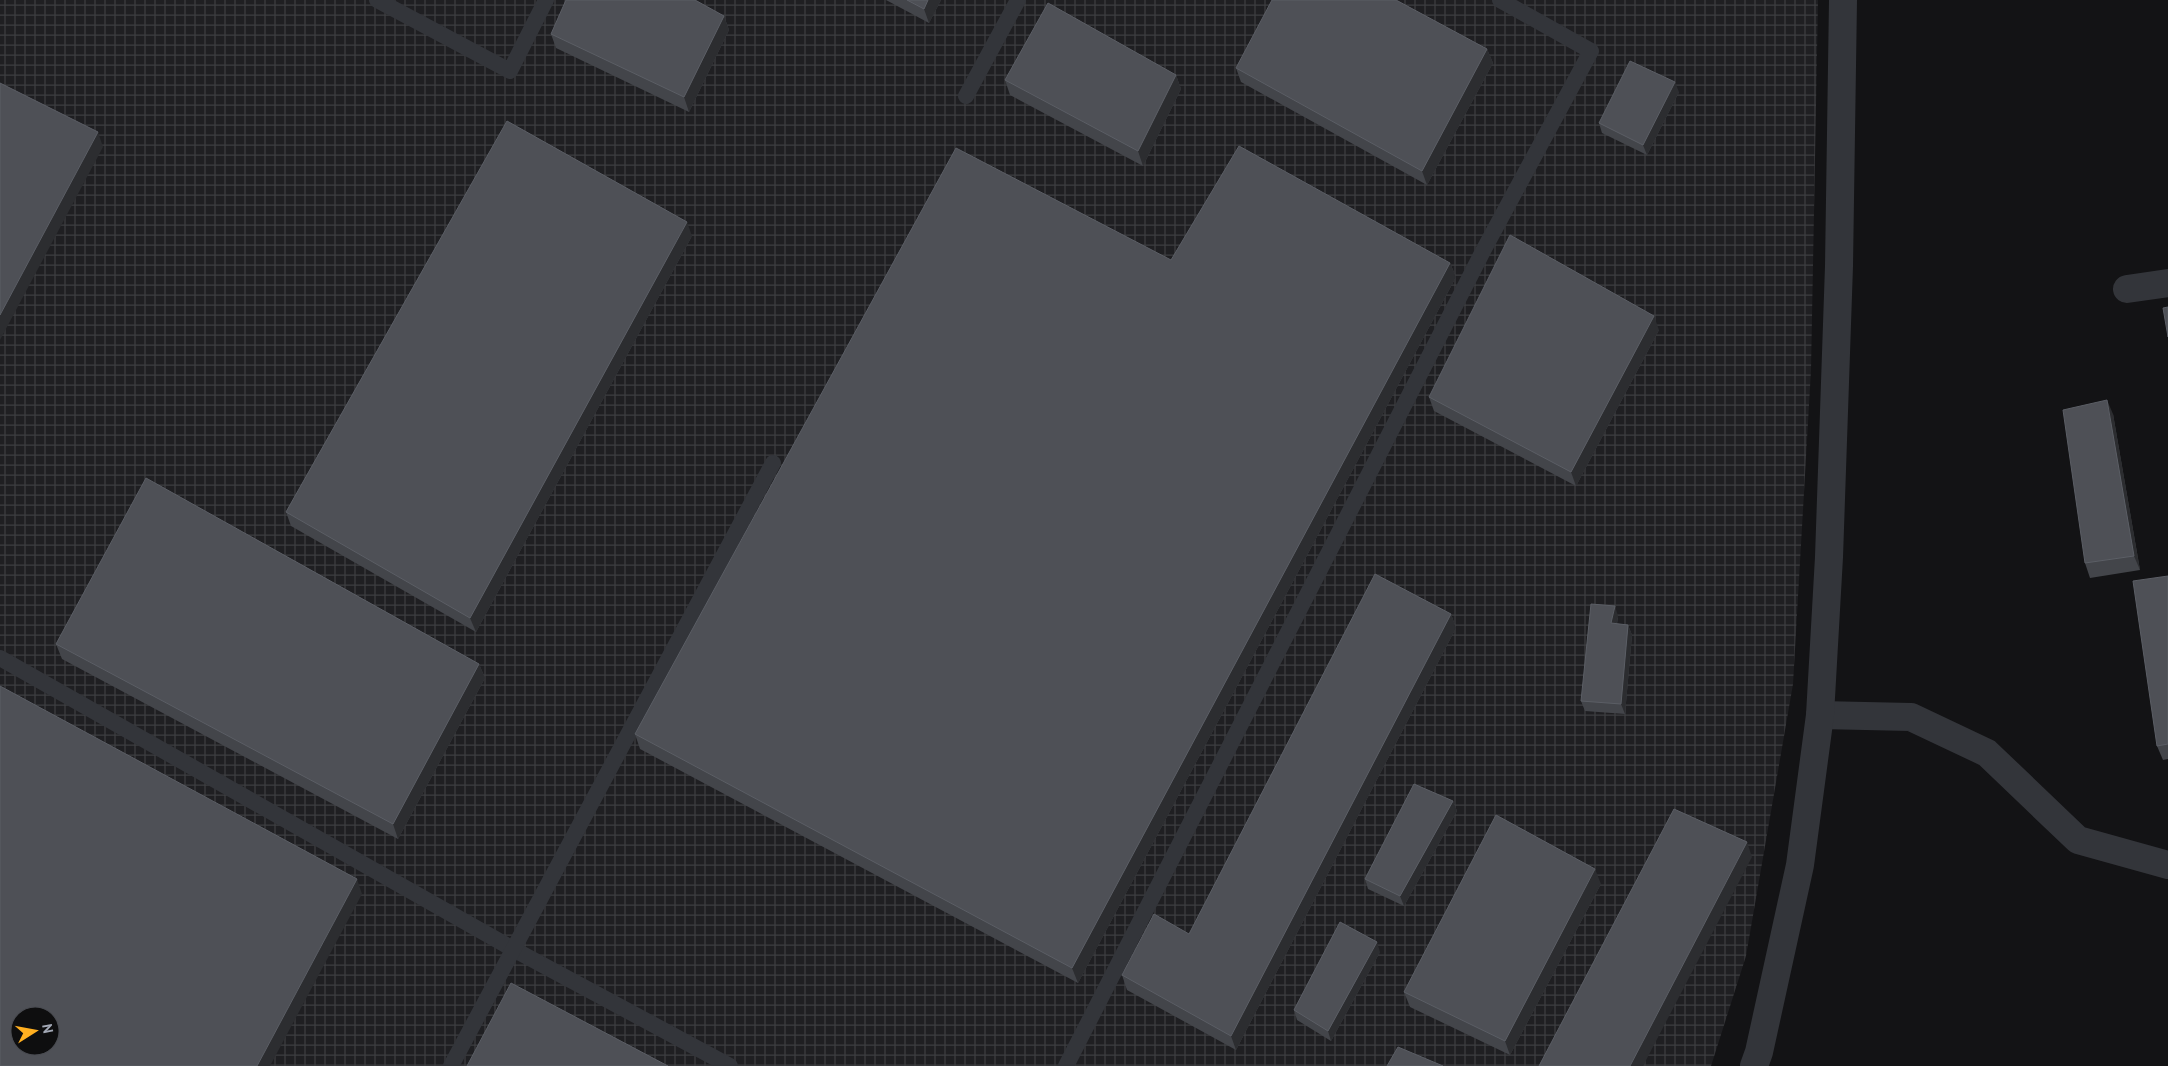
<svg xmlns="http://www.w3.org/2000/svg" width="2168" height="1066" viewBox="0 0 2168 1066" font-family="'PT Sans',sans-serif">
	<style>
		.industrial { fill: url(#industrial-grid); fill-rule: evenodd }
		.lines { fill: none; stroke-linecap: round; stroke-linejoin: round }
		.service { stroke: #33353a; stroke-width: 16 }
		.minor { stroke: #33353a; stroke-width: 28 }
		.tertiary { stroke: #33353a; stroke-width: 28 }
		.wall { fill: #43454a }
		.shaded-wall { fill: #2c2d30 }
		.building { fill: #4e5056; stroke: #5b5e65; fill-rule: evenodd }
	</style>
	<defs>
		<pattern id="industrial-grid" width="8" height="8" patternUnits="userSpaceOnUse" patternTransform="scale(1.25)"><rect width="8" height="8" fill="#1f1f22"/><path d="M0 4h8M4 0v8" fill="none" stroke="#3c3d40"/></pattern>
	</defs>
	<rect width="100%" height="100%" fill="#131315"/>
	<path class="industrial" d="M0 0H1818L1811 370 1793 684 1746 956 1711 1066H0ZM20 1016H50V1046H20Z"/>
	<g class="lines">
		<g class="service">
			<path d="M377 0 510 71 546 0"/>
			<path d="M966 96 1018 0"/>
			<path d="M0 658 513 949 730 1066"/>
			<path d="M451 1066 773 463"/>
			<path d="M1066 1066 1483 251 1591 51 1500 0"/>
		</g>
		<g class="minor">
			<path d="M2127 289 2168 283"/>
			<path d="M1820 715 1911 717 1987 753 2078 840 2168 865"/>
		</g>
		<path class="tertiary" d="M1754 1066 1759 1052 1800 865 1820 715 1829 557 1839 266 1843 0"/>
	</g>
	<g class="wall">
		<path d="M886 0H941L929 23Z"/>
		<path d="M724 16 729 30 689 112 556 48 551 34Z"/>
		<path d="M1487 49 1493 63 1427 185 1241 82 1236 68Z"/>
		<path d="M1176 75 1181 89 1143 166 1010 95 1005 80Z"/>
		<path d="M1679 92 1647 155 1602 133 1599 123Z"/>
		<path d="M692 236 476 632 291 526 286 512Z"/>
		<path d="M1171 260 1450 263 1456 277 1078 983 640 749 635 734Z"/>
		<path d="M1659 330 1576 486 1434 411 1429 397Z"/>
		<path d="M2113 414 2140 570 2090 578 2085 563Z"/>
		<path d="M2168 576V759L2163 760 2157 746Z"/>
		<path d="M1451 614 1456 628 1236 1050 1127 990 1122 975 1189 934Z"/>
		<path d="M1618 616 1617 624 1628 625 1632 635 1625 714 1585 711 1581 701Z"/>
		<path d="M56 644 479 664 485 678 398 839 62 659Z"/>
		<path d="M1453 801 1457 811 1404 906 1368 889 1365 879Z"/>
		<path d="M1601 884 1510 1055 1410 1007 1404 992Z"/>
		<path d="M1380 952 1331 1041 1297 1020 1294 1010Z"/>
	</g>
	<g class="shaded-wall">
		<path d="M928 0H941L929 23 924 9Z"/>
		<path d="M724 16 729 30 689 112 684 97Z"/>
		<path d="M1487 49 1493 63 1427 185 1422 171Z"/>
		<path d="M1176 75 1181 89 1143 166 1138 151Z"/>
		<path d="M1675 82 1679 92 1647 155 1643 145Z"/>
		<path d="M98 132 103 147 0 340V315Z"/>
		<path d="M687 222 692 236 476 632 470 618Z"/>
		<path d="M1450 263 1456 277 1078 983 1072 968Z"/>
		<path d="M1654 316 1659 330 1576 486 1571 472Z"/>
		<path d="M2107 400 2113 414 2140 570 2134 556Z"/>
		<path d="M1615 606 1618 616 1615 633 1611 623Z"/>
		<path d="M1451 614 1456 628 1236 1050 1231 1036Z"/>
		<path d="M1628 625 1632 635 1625 714 1621 704Z"/>
		<path d="M479 664 485 678 398 839 393 824Z"/>
		<path d="M1453 801 1457 811 1404 906 1400 896Z"/>
		<path d="M1747 842 1752 857 1643 1066H1630Z"/>
		<path d="M1595 869 1601 884 1510 1055 1505 1041Z"/>
		<path d="M357 879 362 894 270 1066H257Z"/>
		<path d="M1377 942 1380 952 1331 1041 1328 1031Z"/>
	</g>
	<g class="building">
		<path d="M566 0H695L724 16 684 97 551 34Z"/>
		<path d="M907 0H928L924 9Z"/>
		<path d="M1272 0H1396L1487 49 1422 171 1236 68Z"/>
		<path d="M1048 3 1176 75 1138 151 1005 80Z"/>
		<path d="M1630 61 1675 82 1643 145 1599 123Z"/>
		<path d="M0 83 98 132 0 315Z"/>
		<path d="M507 121 687 222 470 618 286 512Z"/>
		<path d="M1239 146 1450 263 1072 968 635 734 956 148 1171 260Z"/>
		<path d="M1510 235 1654 316 1571 472 1429 397Z"/>
		<path d="M2168 307V337L2163 308Z"/>
		<path d="M2107 400 2134 556 2085 563 2063 410Z"/>
		<path d="M146 478 479 664 393 824 56 644Z"/>
		<path d="M1375 574 1451 614 1231 1036 1122 975 1154 914 1189 934Z"/>
		<path d="M2168 576V744L2157 746 2133 581Z"/>
		<path d="M1591 604 1615 606 1611 623 1628 625 1621 704 1581 701Z"/>
		<path d="M0 686 357 879 257 1066H0ZM20 1016H50V1046H20Z"/>
		<path d="M1414 784 1453 801 1400 896 1365 879Z"/>
		<path d="M1674 809 1747 842 1630 1066H1539Z"/>
		<path d="M1496 815 1595 869 1505 1041 1404 992Z"/>
		<path d="M1340 922 1377 942 1328 1031 1294 1010Z"/>
		<path d="M511 983 668 1066H467Z"/>
		<path d="M1398 1047 1443 1066H1387Z"/>
	</g>
	<g transform="translate(35 1031) rotate(79)"><circle r="24" fill="#0e0e0f" stroke="#4a4c52"/>
	<path d="M0-4L9 19L0 12L-9 19Z" fill="#ffaf20"/>
	<text y="-8" font-size="14" font-weight="bold" text-anchor="middle" fill="#a3a9b6">N</text>
	</g>
</svg>
